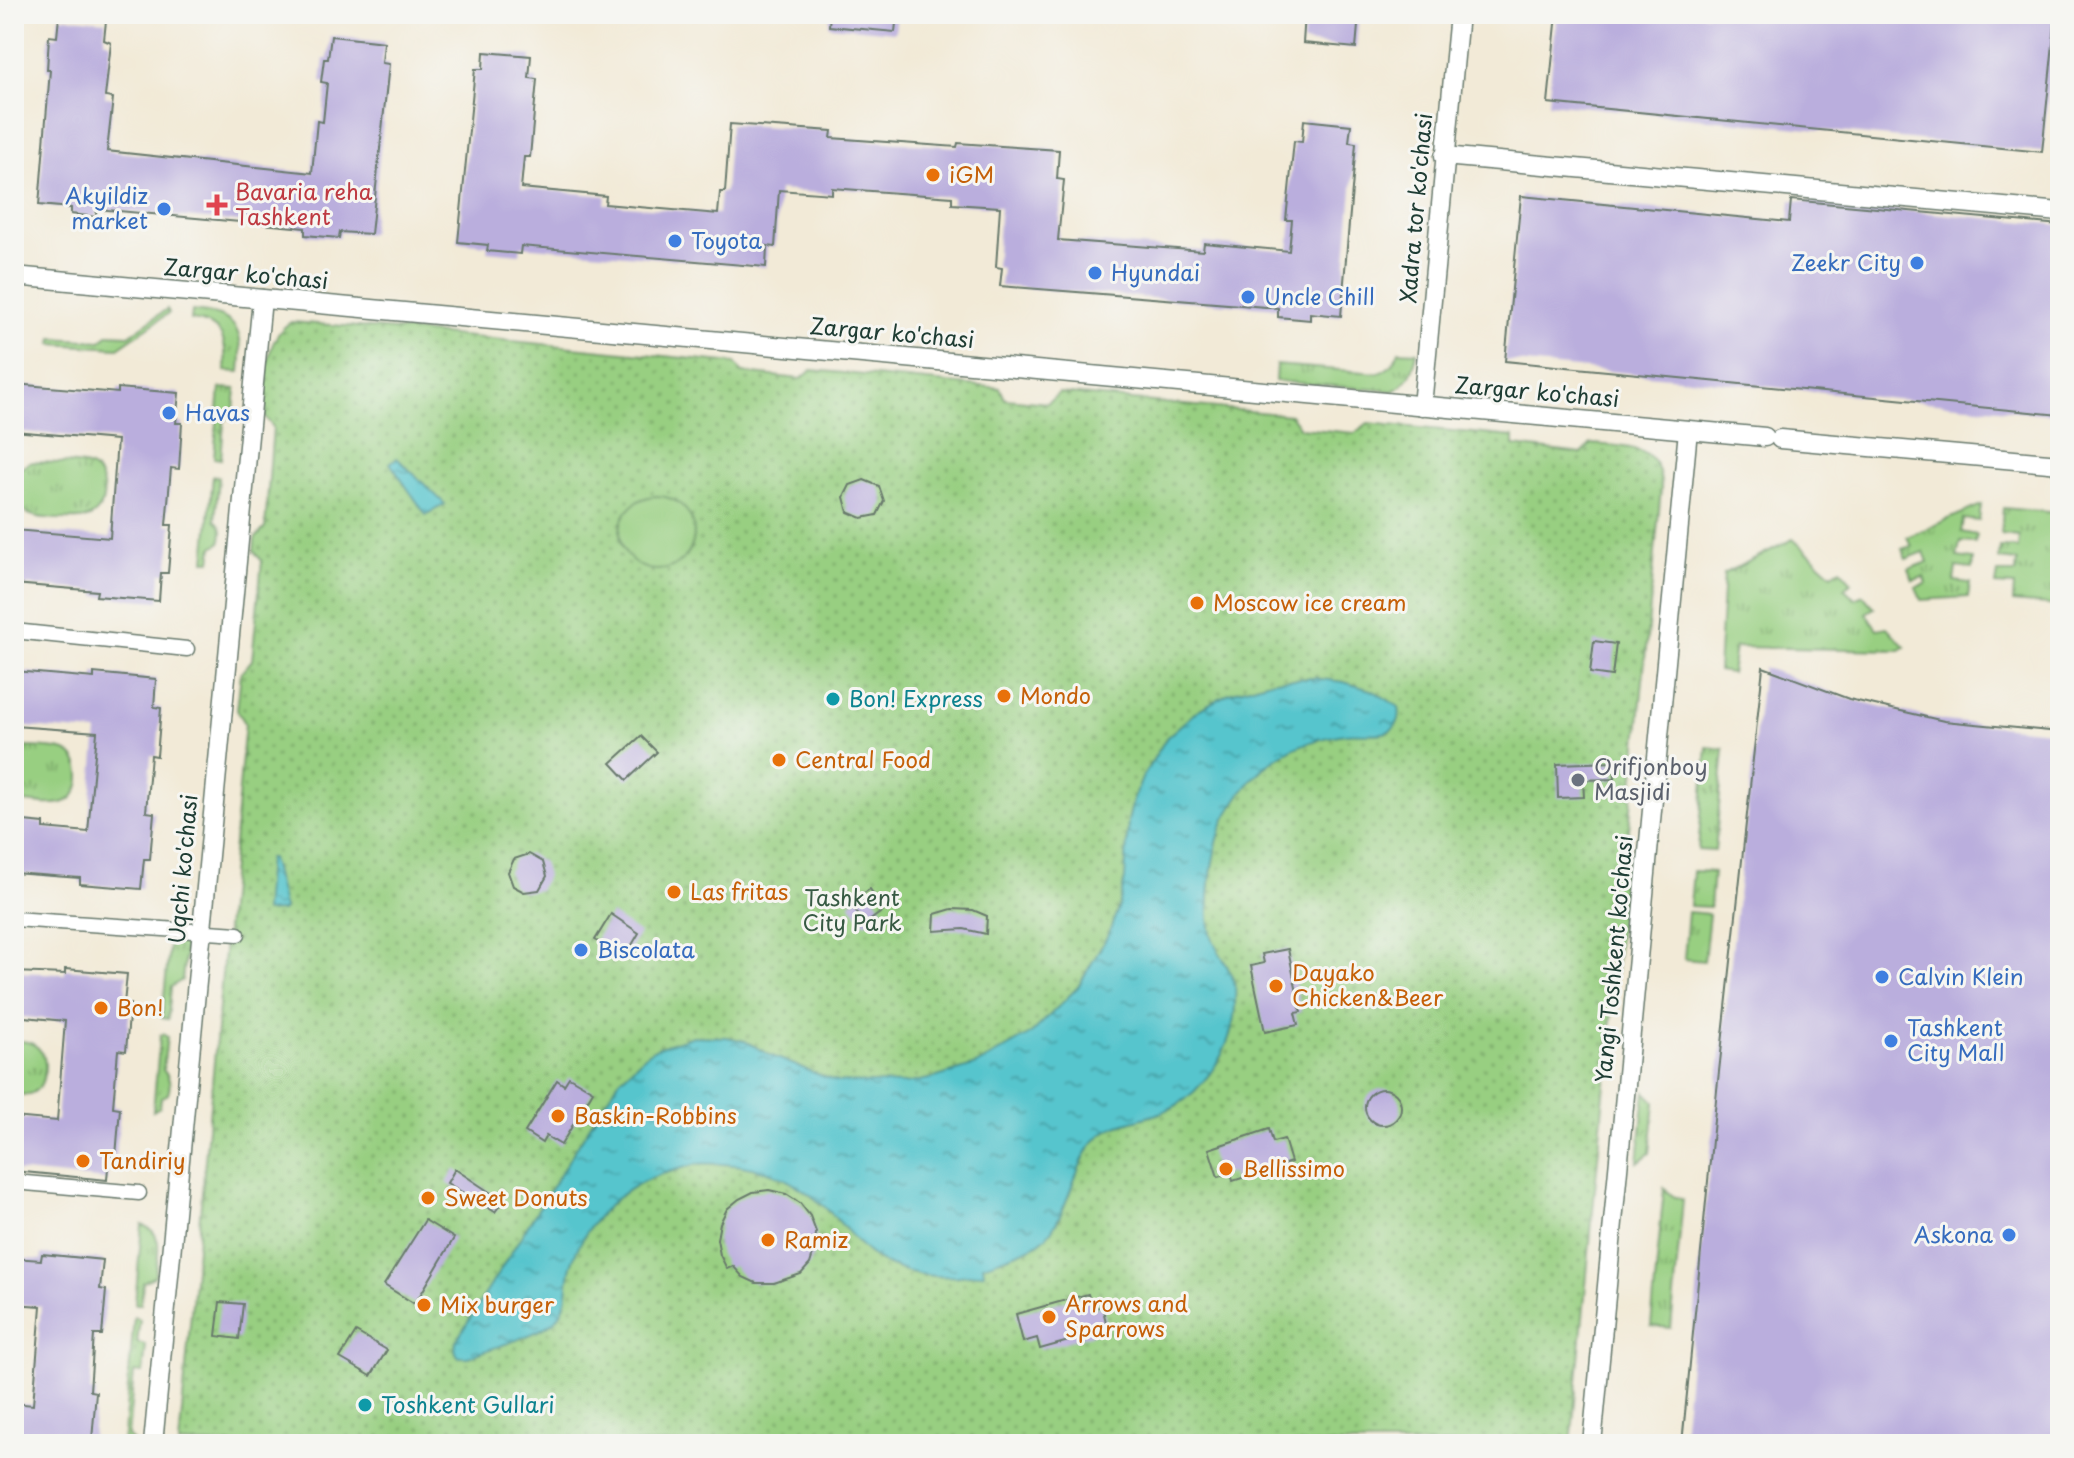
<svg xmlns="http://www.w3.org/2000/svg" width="2074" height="1458" viewBox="0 0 2074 1458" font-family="'Playpen Sans',sans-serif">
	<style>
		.grass { fill: url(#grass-tufts); stroke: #5c865a; stroke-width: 2 }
		.park { fill: url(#park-dots); stroke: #5c865a; stroke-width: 2 }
		.garden { fill: #98cf81; stroke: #5c865a; stroke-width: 2 }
		.water { fill: url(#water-ripples); stroke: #3b8180; stroke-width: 2 }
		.building { fill: #baaedd }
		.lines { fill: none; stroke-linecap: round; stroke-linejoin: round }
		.pedestrian-casing { stroke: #697a6d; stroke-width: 17 }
		.minor-casing { stroke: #697a6d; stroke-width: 21 }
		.pedestrian { stroke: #fff; stroke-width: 14 }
		.minor { stroke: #fff; stroke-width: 18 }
		.food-dot { fill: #e8710a; stroke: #f6f6f2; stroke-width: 3 }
		.health-dot { fill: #e0444e; stroke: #f6f6f2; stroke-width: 3 }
		.shop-dot { fill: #3f7fe0; stroke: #f6f6f2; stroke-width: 3 }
		.culture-dot { fill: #0f9aa8; stroke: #f6f6f2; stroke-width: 3 }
		.worship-dot { fill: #6b7280; stroke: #f6f6f2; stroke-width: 3 }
		.labels { text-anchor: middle; stroke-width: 6; stroke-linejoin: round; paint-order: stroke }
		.food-label { font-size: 22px; fill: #c56008; stroke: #f6f6f2; text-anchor: start }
		.health-label { font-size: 22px; fill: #be3a42; stroke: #f6f6f2; text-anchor: start }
		.shop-label { font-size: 22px; fill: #366cbe; stroke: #f6f6f2; text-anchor: start }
		.street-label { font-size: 22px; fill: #1f3d34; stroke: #f6f6f2 }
		.culture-label { font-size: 22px; fill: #0d838f; stroke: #f6f6f2; text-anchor: start }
		.worship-label { font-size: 22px; fill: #5b616d; stroke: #f6f6f2; text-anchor: start }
		.park-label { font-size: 22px; fill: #375a43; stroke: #f6f6f2 }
	</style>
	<defs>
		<pattern id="grass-tufts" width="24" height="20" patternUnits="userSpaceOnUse" patternTransform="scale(2)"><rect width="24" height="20" fill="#98cf81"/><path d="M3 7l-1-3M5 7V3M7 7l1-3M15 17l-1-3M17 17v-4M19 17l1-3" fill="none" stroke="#7ba96a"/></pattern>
		<pattern id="park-dots" width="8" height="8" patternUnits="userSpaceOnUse" patternTransform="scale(2)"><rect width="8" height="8" fill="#98cf81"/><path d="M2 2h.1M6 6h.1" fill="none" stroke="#7ba96a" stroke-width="1.8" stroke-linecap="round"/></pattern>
		<pattern id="water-ripples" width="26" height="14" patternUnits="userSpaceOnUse" patternTransform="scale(2)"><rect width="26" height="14" fill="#57c5cd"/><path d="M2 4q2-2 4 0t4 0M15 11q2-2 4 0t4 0" fill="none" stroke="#47a1a7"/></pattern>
	</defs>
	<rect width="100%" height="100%" fill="#f6f6f2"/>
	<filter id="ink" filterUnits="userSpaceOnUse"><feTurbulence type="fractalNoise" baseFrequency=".0125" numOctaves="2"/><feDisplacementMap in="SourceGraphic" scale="16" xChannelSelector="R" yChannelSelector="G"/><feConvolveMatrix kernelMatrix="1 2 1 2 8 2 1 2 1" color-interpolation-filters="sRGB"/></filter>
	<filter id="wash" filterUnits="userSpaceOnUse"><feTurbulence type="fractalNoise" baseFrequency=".006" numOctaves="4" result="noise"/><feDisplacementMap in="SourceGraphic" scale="32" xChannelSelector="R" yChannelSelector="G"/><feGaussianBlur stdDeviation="1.8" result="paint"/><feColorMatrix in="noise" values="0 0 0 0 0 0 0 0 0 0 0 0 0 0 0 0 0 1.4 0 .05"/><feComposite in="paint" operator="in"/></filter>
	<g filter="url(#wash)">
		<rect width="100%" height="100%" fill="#f2ead7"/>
		<g class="grass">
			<path d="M167 309 169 313 118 348 52 344 53 338 101 341 108 334 129 335Z"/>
			<path d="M192 311C237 315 244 328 240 372L225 371C227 342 225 324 191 320Z"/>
			<path d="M1399 351 1417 352C1414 370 1409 383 1393 391L1275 381 1276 365 1378 373C1389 370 1395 362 1399 351Z"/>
			<path d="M220 388 236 389 234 410 224 422 221 459 214 458Z"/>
			<path d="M30 462C46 463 73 462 87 466 108 472 109 508 90 517 81 521 44 519 34 516 25 514 19 507 14 501L16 472Z"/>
			<path d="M213 476 219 477 215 520C223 526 223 533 220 543L213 547 211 561H205Z"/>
			<path d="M1981 505 1979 521 1963 519 1961 532 1977 535 1975 543 1960 542 1957 557 1973 559 1972 569 1956 567 1954 581 1970 583 1968 597 1921 600 1916 587 1926 584 1924 577 1913 580 1909 569 1928 562 1924 552 1906 559 1902 549 1912 546 1907 537Z"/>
			<path d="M2003 508 2060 513V606L2013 602 2014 586 1996 585 1998 573H2016L2017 561 1999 559 2000 547 2018 548 2019 536 2001 534Z"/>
			<path d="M1793 539 1832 574 1840 569 1852 582 1844 588 1855 599 1863 595 1874 608 1866 613 1877 629 1887 627 1905 647 1900 650 1735 647 1731 673 1718 671 1724 574Z"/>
			<path d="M14 747C27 747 54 747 65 751 85 758 85 795 65 802 50 807 29 802 14 801Z"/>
			<path d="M1707 747 1724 749 1715 851 1698 850Z"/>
			<path d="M1693 871 1713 872 1710 907 1690 906Z"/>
			<path d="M1688 912 1709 914 1704 961 1684 959Z"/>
			<path d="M170 937 187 939 182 980 171 987 168 1019 162 1018Z"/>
			<path d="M163 1034 167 1037 163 1070C170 1077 171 1085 168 1094L161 1098 160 1107 153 1111 160 1036Z"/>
			<path d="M14 1041C23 1041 32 1041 39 1049 49 1059 46 1084 34 1092 29 1095 20 1095 14 1094Z"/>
			<path d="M1645 1092 1655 1102 1650 1153 1638 1162Z"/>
			<path d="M1664 1188 1673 1196 1683 1200 1671 1328 1651 1326Z"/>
			<path d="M142 1225C166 1233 157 1256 155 1276L143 1282 141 1304H135Z"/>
			<path d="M134 1317 140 1319 137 1343 146 1345 143 1373 134 1372 128 1436 135 1444H123Z"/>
		</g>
		<path class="park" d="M291 322 411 331 735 363 743 373 801 379 812 370 1000 388 1005 399 1048 403 1059 393 1290 415 1300 428 1355 433 1368 423 1514 437V446L1582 454 1591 444C1625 447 1662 444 1661 489L1571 1444H179L245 723 237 710 241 673 252 660 262 561 254 551 255 539 265 528 273 427 265 417C267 387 261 340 291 322Z"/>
		<circle class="garden" cx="657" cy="533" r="37"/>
		<g class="water">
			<path d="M397 458 445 504 426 515 390 463Z"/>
			<path d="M1314 678 1344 682 1374 691 1399 707C1401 718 1398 728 1387 732 1377 736 1356 732 1345 734 1300 741 1270 755 1242 792 1234 803 1225 816 1221 829 1212 856 1204 909 1212 937 1218 954 1232 969 1235 986 1236 992 1235 999 1235 1005 1234 1034 1223 1059 1203 1082 1193 1094 1180 1105 1165 1111 1141 1122 1112 1120 1094 1142 1071 1169 1066 1231 1034 1246 1018 1254 1000 1259 983 1265L984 1273C951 1279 919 1278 888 1265 865 1255 851 1234 834 1216 802 1183 769 1166 722 1164 714 1164 705 1163 697 1164 686 1167 673 1171 662 1174 619 1188 584 1223 571 1266 566 1283 570 1304 557 1318 542 1335 491 1348 468 1357H459C454 1352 455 1348 456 1341L596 1116 620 1079 648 1053 657 1048 693 1036 727 1037 745 1041 772 1056 837 1082 905 1084 934 1078 976 1065 1032 1033 1078 987 1108 935 1119 906 1125 879 1128 821 1133 801 1143 776 1167 737 1198 710 1229 693 1273 680Z"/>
			<path d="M268 858H271L284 909 282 911 264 912Z"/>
		</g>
		<g id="blocks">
			<g class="building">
				<path d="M830 14H897L895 32 829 26Z"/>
				<path d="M1305 14H1359L1356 48 1303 43Z"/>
				<path d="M1557 14H2056L2042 152 1548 103Z"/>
				<path d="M59 17 106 21 104 40 111 43 105 97 113 98 107 151 312 173 317 121 323 122 327 83 321 82 324 59H328L331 36 384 42 382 63 389 64 371 234 340 232 339 238 305 235V228L97 209 96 217 71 214V208L39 205 50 70H47L49 36 57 37Z"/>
				<path d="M484 52 531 56 529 78 537 79 530 157H524L521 188 606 196 605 204 718 214 720 192H725L730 124 832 131 831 138 957 147 958 143 1059 150 1057 179 1064 180 1058 240 1203 251 1204 243 1289 251 1292 220H1286L1294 141 1302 142 1304 120 1351 125 1349 142 1356 143 1341 316 1310 313V320L1278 317V308L1000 286 1002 268 996 267 1000 207 952 204V197L832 188V194L779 190 775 247 767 246 766 267 521 246 520 254 487 251 488 245 458 242 475 69H483Z"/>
				<path d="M1521 196 1789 222 1791 200 2060 225V415L1505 361Z"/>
				<path d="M14 384 118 393V388L179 393 176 423H182L179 469 171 468 166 525H172L168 573H161L159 601 96 596 97 591 14 584V530L110 538 117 440 14 431Z"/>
				<path d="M864 480 879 486 884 501 877 515 862 518 848 512 844 497 850 485Z"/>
				<path d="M1594 641 1616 644 1612 676 1590 673Z"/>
				<path d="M1763 667 1849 699 1944 721 2060 732V1444H1682L1717 1090Z"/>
				<path d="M14 671 94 678V673L156 679 154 707 161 708 157 756 151 755 146 812 154 813 150 859H144L141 889 80 884V878L14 873V820L44 823V828L88 832 97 732 14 726Z"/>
				<path d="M641 736 657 752 627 780 611 763Z"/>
				<path d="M1614 762 1615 779 1583 780 1584 797 1558 798 1557 764Z"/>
				<path d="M529 854 543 862 547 876 539 890 524 892 513 886 508 872 514 859Z"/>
				<path d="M870 889 884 910 865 924 850 903Z"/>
				<path d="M952 909 973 910 987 916 986 934 964 929 934 931 935 914Z"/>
				<path d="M611 914 639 933 625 957 595 940Z"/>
				<path d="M1288 949 1301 1012 1295 1013 1298 1025 1265 1032 1251 966 1264 963 1262 954Z"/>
				<path d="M65 969 127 974 124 1004H130L126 1051 118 1050 113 1107 120 1108 116 1156 109 1155 107 1180 14 1171V1117L57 1121 65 1021 14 1016V972L65 974Z"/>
				<path d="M569 1077 593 1091 561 1145 546 1136 542 1143 525 1132 557 1080 564 1085Z"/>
				<circle cx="1383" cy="1107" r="18"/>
				<path d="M1269 1129 1273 1142 1284 1139 1291 1162 1233 1181 1231 1173 1218 1177 1209 1149Z"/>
				<path d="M455 1169 503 1201 495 1212 447 1183Z"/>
				<path d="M769 1190 786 1194 800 1203 810 1216 816 1232 815 1248 810 1264 801 1274 774 1283H756L743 1277 733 1266 727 1269 720 1255 717 1239 720 1223 727 1209 739 1199 753 1192Z"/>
				<path d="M425 1220 454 1238 415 1304 384 1285Z"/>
				<path d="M42 1254 103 1260 100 1289 106 1290 102 1335H94L90 1391 96 1392 92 1440 85 1439V1444H14V1403L33 1405 41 1306 14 1304V1258L41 1260Z"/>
				<path d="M1088 1294 1093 1308 1102 1306 1108 1330 1040 1349 1037 1338 1023 1342 1016 1314Z"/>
				<path d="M220 1302 243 1304 239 1339 216 1336Z"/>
				<path d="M356 1332 387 1350 371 1376 340 1358Z"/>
			</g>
		</g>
	</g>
	<g filter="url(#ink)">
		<use href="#blocks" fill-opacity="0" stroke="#697a6d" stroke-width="2"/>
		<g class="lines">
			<g class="pedestrian-casing">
				<g id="pedestrian">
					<path d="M14 631 187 649"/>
					<path d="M14 919 238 934"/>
					<path d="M14 1182 139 1193"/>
				</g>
			</g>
			<g class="minor-casing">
				<g id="minor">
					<path d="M1444 156 2060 212"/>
					<path d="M14 276 1765 437"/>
					<path d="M1422 406 1459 14"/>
					<path d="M1780 439 2060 464"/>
					<path d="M153 1444 262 299"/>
					<path d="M1592 1444 1688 430"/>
				</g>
			</g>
			<use href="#pedestrian" class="pedestrian"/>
			<use href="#minor" class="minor"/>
		</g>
	</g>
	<g class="food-dot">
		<circle cx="933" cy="175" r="8"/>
		<circle cx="1197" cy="603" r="8"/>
		<circle cx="1004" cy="696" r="8"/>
		<circle cx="779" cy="760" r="8"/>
		<circle cx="674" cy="892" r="8"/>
		<circle cx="1276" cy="986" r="8"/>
		<circle cx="101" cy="1008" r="8"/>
		<circle cx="558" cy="1116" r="8"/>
		<circle cx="83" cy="1161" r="8"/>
		<circle cx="1226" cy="1169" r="8"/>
		<circle cx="428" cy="1198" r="8"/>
		<circle cx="768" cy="1240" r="8"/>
		<circle cx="424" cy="1305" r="8"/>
		<circle cx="1049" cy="1317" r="8"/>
	</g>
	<path class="health-dot" d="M213 193h8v8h8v8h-8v8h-8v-8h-8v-8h8z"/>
	<g class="shop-dot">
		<circle cx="164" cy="209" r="8"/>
		<circle cx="675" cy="241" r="8"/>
		<circle cx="1917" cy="263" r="8"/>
		<circle cx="1095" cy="273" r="8"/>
		<circle cx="1248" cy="297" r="8"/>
		<circle cx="169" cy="413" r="8"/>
		<circle cx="581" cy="950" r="8"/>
		<circle cx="1882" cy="977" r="8"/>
		<circle cx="1891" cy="1041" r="8"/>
		<circle cx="2009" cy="1235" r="8"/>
	</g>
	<g class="culture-dot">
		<circle cx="833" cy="699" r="8"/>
		<circle cx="365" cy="1405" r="8"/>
	</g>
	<circle class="worship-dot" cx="1578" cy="780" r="8"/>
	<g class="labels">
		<g class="food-label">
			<text x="949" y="183">iGM</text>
			<text x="1213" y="611">Moscow ice cream</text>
			<text x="1020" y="704">Mondo</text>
			<text x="795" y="768">Central Food</text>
			<text x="690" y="900">Las fritas</text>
			<text x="1292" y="981">Dayako<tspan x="1292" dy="25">Chicken&amp;Beer</tspan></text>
			<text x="117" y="1016">Bon!</text>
			<text x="574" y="1124">Baskin-Robbins</text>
			<text x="99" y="1169">Tandiriy</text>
			<text x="1242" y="1177">Bellissimo</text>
			<text x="444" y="1206">Sweet Donuts</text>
			<text x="784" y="1248">Ramiz</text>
			<text x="1065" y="1312">Arrows and<tspan x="1065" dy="25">Sparrows</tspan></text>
			<text x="440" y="1313">Mix burger</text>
		</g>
		<g class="health-label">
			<text x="235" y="200">Bavaria reha<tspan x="235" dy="25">Tashkent</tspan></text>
		</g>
		<g class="shop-label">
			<text x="148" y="204" text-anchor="end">Akyildiz<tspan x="148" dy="25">market</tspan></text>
			<text x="691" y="249">Toyota</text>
			<text x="1901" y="271" text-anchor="end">Zeekr City</text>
			<text x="1111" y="281">Hyundai</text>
			<text x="1264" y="305">Uncle Chill</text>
			<text x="185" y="421">Havas</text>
			<text x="597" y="958">Biscolata</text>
			<text x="1898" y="985">Calvin Klein</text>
			<text x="1907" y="1036">Tashkent<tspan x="1907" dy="25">City Mall</tspan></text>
			<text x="1993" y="1243" text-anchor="end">Askona</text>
		</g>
		<g class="street-label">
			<text transform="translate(1416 208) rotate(-85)" y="8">Xadra tor ko'chasi</text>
			<text transform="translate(246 274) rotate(5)" y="8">Zargar ko'chasi</text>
			<text transform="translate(892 333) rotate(5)" y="8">Zargar ko'chasi</text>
			<text transform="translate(1537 392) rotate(5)" y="8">Zargar ko'chasi</text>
			<text transform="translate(183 869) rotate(-85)" y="8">Uqchi ko'chasi</text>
			<text transform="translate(1614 959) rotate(-85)" y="8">Yangi Toshkent ko'chasi</text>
		</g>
		<g class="culture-label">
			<text x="849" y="707">Bon! Express</text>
			<text x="381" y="1413">Toshkent Gullari</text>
		</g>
		<g class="worship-label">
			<text x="1594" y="775">Orifjonboy<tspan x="1594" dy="25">Masjidi</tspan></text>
		</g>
		<g class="park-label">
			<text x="852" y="906">Tashkent<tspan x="852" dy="25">City Park</tspan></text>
		</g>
	</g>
	<rect width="2074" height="1458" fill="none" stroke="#f6f6f2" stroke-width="48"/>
</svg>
